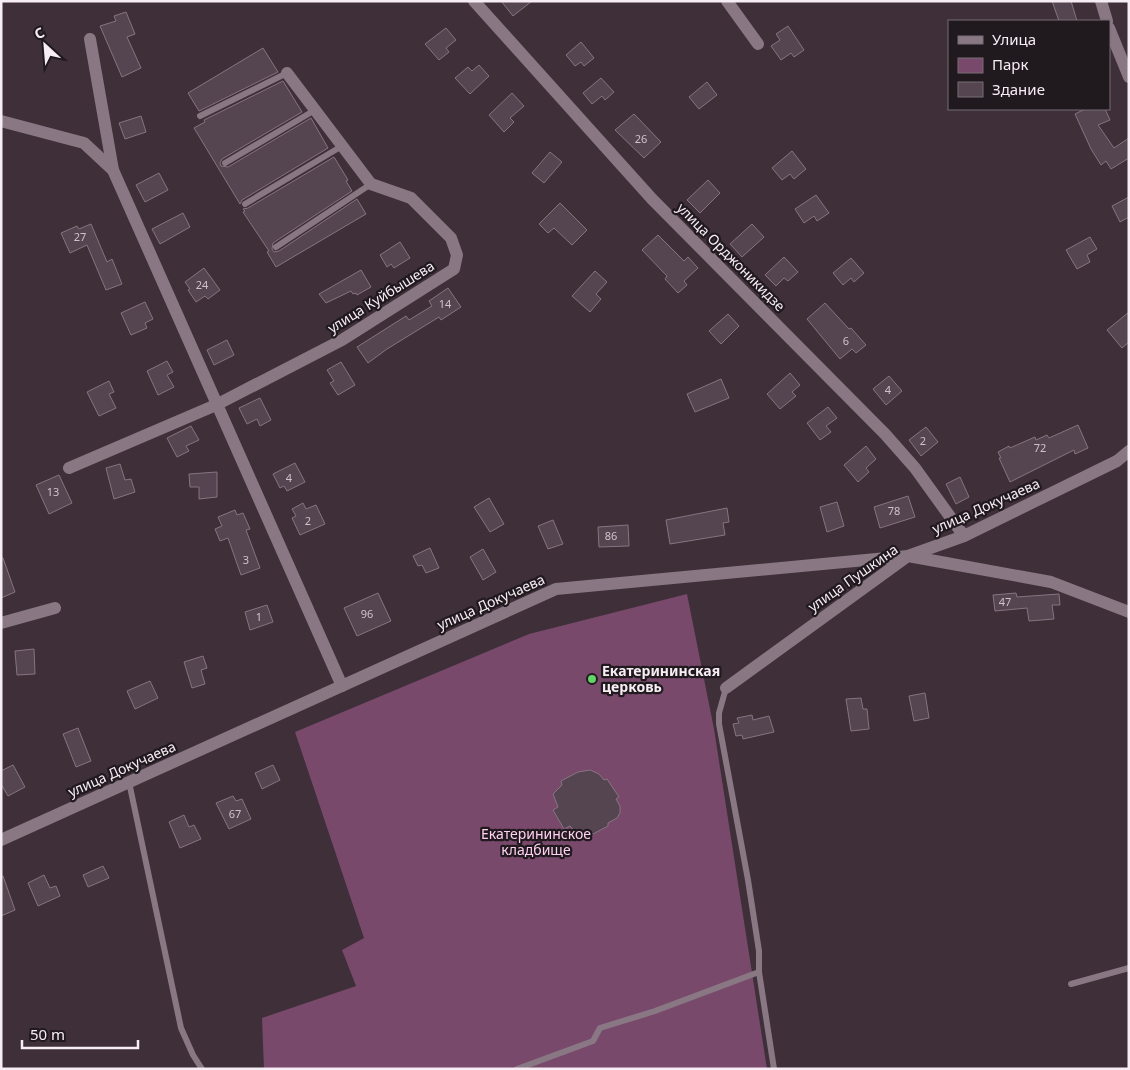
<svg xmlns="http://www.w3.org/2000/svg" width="1130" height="1070" viewBox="0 0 1130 1070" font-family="'Noto Sans',sans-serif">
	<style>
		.green { fill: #78496b }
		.building { fill: #554550; stroke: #867581 }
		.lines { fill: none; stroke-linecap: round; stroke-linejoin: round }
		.service { stroke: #897884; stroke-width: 6 }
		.minor { stroke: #897884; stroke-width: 12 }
		.poi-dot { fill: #64d468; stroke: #20191e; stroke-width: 2 }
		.labels { text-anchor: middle; stroke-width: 4.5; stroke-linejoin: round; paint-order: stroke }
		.number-label { font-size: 11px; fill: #cec3cb }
		.street-label { font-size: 14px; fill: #f7edf4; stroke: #20191e }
		.poi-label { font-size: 14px; font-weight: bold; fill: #f7edf4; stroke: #20191e; text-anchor: start }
		.park-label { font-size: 14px; fill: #ffd0f0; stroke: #20191e }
	</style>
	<rect width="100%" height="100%" fill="#3e2f39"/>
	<path class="green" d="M687 594 714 729 767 1069H264L262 1018 356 986 342 950 364 938 295 732 529 634Z"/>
	<g class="building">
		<path d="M501 1H532L513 16Z"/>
		<path d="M1052 1H1071L1077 21H1059Z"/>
		<path d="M126 12 135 34 127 37 141 68 122 77 100 26 116 21 114 16Z"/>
		<path d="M788 26 804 50 794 57 791 53 781 60 771 46 780 40 776 34Z"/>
		<path d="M446 28 456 40 446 48 449 52 439 60 425 44Z"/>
		<path d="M581 42 594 58 584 66 581 62 575 66 566 55Z"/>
		<path d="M263 48 278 72 199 111 188 93Z"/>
		<path d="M479 65 489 76 470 94 455 78 468 67 472 71Z"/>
		<path d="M601 78 614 92 605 100 602 96 592 104 583 93Z"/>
		<path d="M283 81 302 112 222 159 220 163 221 166 228 167 311 118 328 148 242 200 240 204 194 128 205 122 204 120Z"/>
		<path d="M707 82 717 95 699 109 689 97Z"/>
		<path d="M512 93 524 106 510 118 514 122 504 132 489 115Z"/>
		<path d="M1085 109H1105L1110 120 1098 125 1114 148 1129 138V158L1111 169 1106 161 1101 165 1091 149 1075 114Z"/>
		<path d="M634 114 661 142 644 158 615 130Z"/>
		<path d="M141 116 146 132 125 139 119 123Z"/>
		<path d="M792 151 806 169 794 179 790 174 782 180 772 168Z"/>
		<path d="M550 152 562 162 544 183 532 173Z"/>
		<path d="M334 157 348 180 346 181 352 191 273 243 272 249 274 252 279 251 357 199 366 214 276 267 267 252 269 251 243 212 245 211 243 209 248 208Z"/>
		<path d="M159 173 168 190 145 202 136 185Z"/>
		<path d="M708 180 720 193 700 213 687 200Z"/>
		<path d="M816 195 829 213 817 221 814 216 804 223 795 209Z"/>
		<path d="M1129 197V217L1120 222 1112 206Z"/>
		<path d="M560 203 587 230 572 245 554 228 548 233 539 224Z"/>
		<path d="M183 213 190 227 160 244 152 229Z"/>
		<path d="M91 224 107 262 112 259 122 284 106 290 87 245 70 253 61 233 77 226 79 229Z"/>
		<path d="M752 224 764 237 742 257 730 244Z"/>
		<path d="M658 235 684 261 688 257 698 268 684 281 687 285 678 293 665 279 667 276 642 250Z"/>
		<path d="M1090 237 1097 249 1087 255 1090 262 1077 269 1066 250Z"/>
		<path d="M400 242 410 258 394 268 391 264 387 267 380 255Z"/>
		<path d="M784 257 798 272 788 281 784 278 776 286 765 275Z"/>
		<path d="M851 258 864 273 854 282 851 278 843 285 833 273Z"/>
		<path d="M204 268 220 290 208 299 205 296 196 302 188 290 190 289 185 282Z"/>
		<path d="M361 270 371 287 357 295 356 293 353 294 351 291 326 303 319 294Z"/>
		<path d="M595 271 607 282 596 294 601 299 590 312 572 296Z"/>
		<path d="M448 288 461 307 441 320 439 317 387 349 368 363 357 347 406 316 409 320 432 306 429 301Z"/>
		<path d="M145 302 153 319 145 323 147 328 131 335 121 313Z"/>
		<path d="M825 303 849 329 851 328 866 345 856 353 852 349 840 359 807 319Z"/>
		<path d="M1129 312V342L1122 348 1107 330Z"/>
		<path d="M728 314 739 326 721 344 709 331Z"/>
		<path d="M227 340 234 355 214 365 207 350Z"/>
		<path d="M167 361 173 372 167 375 174 387 158 395 147 371Z"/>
		<path d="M341 362 355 385 338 395 330 383 334 381 327 370Z"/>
		<path d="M790 373 800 385 792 392 796 396 780 409 767 394Z"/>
		<path d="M889 376 902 391 886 405 873 389Z"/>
		<path d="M721 379 729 398 695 412 687 394Z"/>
		<path d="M109 381 114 392 109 394 116 408 99 416 87 392Z"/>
		<path d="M260 398 271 420 260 426 257 419 247 424 239 408Z"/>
		<path d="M828 407 837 418 826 426 831 432 820 440 807 423Z"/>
		<path d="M1078 425 1088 448 1075 454 1074 450 1010 482 999 458H1001L998 452 1009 446 1010 448 1035 437 1036 440 1047 435 1049 438Z"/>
		<path d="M191 426 199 440 186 446 189 451 177 457 167 438Z"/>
		<path d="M926 427 938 442 921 456 909 440Z"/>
		<path d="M866 446 876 459 866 468 869 472 858 482 844 465Z"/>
		<path d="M295 463 305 482 287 491 284 486 280 488 273 474Z"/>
		<path d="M120 464 125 480 131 479 135 492 114 499 106 468Z"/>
		<path d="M217 472V497L199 499V487H190L189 474Z"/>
		<path d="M59 475 72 503 49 514 36 485Z"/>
		<path d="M960 477 969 497 956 504 946 484Z"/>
		<path d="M908 496 915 517 880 528 874 507Z"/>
		<path d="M489 498 504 524 490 532 474 507Z"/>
		<path d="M837 502 844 526 827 532 820 507Z"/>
		<path d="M303 503 306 509 316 505 325 524 300 535 292 518 296 516 292 509Z"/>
		<path d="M727 508 729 522 723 523 725 535 670 544 666 520Z"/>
		<path d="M235 510 237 515 243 513 250 529 246 530 260 568 241 575 228 538 220 541 215 529 222 526 218 517Z"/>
		<path d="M553 520 563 544 548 549 538 526Z"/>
		<path d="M628 525 629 546 599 547 598 527Z"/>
		<path d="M430 548 439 568 426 573 422 565 418 566 413 556Z"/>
		<path d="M483 549 496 572 483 580 470 557Z"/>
		<path d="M1 558H3L15 592 1 598Z"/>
		<path d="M378 593 391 621 357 636 344 608Z"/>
		<path d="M1016 593 1017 597 1059 594 1060 605H1052L1054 619 1029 621 1027 608 995 611 993 595Z"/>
		<path d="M267 605 273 622 250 630 245 612Z"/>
		<path d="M34 649 35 674 17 675 15 651Z"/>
		<path d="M203 656 207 668 201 670 205 684 192 688 184 662Z"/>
		<path d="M150 681 158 698 135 709 127 691Z"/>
		<path d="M925 693 929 718 914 721 909 696Z"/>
		<path d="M861 698 863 709H867L869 729 851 731 846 699Z"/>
		<path d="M752 715 753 720 769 716 774 732 743 739 742 735 736 736 733 724 739 723 737 718Z"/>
		<path d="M78 728 91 761 76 767 63 734Z"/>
		<path d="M13 765 25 787 8 796 1 784V771Z"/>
		<path d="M273 765 280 780 262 789 255 773Z"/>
		<path d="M590 770 599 774 604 780 607 779 619 797 616 799 620 806V813L617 818 608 823V826L593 834 592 833 580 834 575 832 570 826 564 829 553 810 558 807 553 794 562 785 561 781 578 772Z"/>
		<path d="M233 796 236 801 242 799 251 819 229 829 216 803Z"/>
		<path d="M184 815 189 827 194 825 201 839 180 848 169 822Z"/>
		<path d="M103 866 109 878 88 887 83 875Z"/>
		<path d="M44 875 50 888 56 886 60 896 38 906 28 883Z"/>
		<path d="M3 876 15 910 1 916V877Z"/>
	</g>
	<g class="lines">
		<g class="service">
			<path d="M200 116 287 73"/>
			<path d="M225 163 315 110"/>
			<path d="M245 204 342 146"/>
			<path d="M276 247 371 184"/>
			<path d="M726 688 719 713V724L748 880 759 951V972L774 1069"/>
			<path d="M129 782 181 1028 193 1055 202 1069"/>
			<path d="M1071 984 1129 968"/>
			<path d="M517 1069 593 1041 600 1028 655 1011 759 972"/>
		</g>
		<g class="minor">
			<path d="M474 1 652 199 885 434 915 468 964 536"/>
			<path d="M727 1 758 44"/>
			<path d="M1101 1 1107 21"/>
			<path d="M1109 28 1129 77"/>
			<path d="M90 39 113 170 342 686"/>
			<path d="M1 121 84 143 113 170"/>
			<path d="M69 468 216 405 342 340 454 269 457 255 451 238 411 198 371 184 287 73"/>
			<path d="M1 623 55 608"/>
			<path d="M726 688 908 556 1051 582 1129 612"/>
			<path d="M1 840 556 589 908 556 964 536 1117 461 1129 451"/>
		</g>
	</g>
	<circle class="poi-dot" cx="592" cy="679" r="5"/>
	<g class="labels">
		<g class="number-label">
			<text x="641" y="143">26</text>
			<text x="80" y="241">27</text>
			<text x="202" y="289">24</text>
			<text x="445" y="308">14</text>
			<text x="846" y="345">6</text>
			<text x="888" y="394">4</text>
			<text x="923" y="445">2</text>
			<text x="1040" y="452">72</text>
			<text x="289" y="482">4</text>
			<text x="53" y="496">13</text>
			<text x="894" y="515">78</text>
			<text x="308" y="525">2</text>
			<text x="611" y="540">86</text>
			<text x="246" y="564">3</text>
			<text x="1005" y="606">47</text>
			<text x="367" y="618">96</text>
			<text x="259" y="621">1</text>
			<text x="235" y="818">67</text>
		</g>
		<g class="street-label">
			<text transform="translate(731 257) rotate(45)" y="5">улица Орджоникидзе</text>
			<text transform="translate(381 297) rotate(-32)" y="5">улица Куйбышева</text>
			<text transform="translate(986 506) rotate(-24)" y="5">улица Докучаева</text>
			<text transform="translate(853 578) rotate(-35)" y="5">улица Пушкина</text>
			<text transform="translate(491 602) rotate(-24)" y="5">улица Докучаева</text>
			<text transform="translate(122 769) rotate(-24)" y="5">улица Докучаева</text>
		</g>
		<g class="poi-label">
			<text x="602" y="676">Екатерининская<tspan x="602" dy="16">церковь</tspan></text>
		</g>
		<g class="park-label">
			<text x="536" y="839">Екатерининское<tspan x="536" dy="16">кладбище</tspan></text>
		</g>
	</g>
	<rect width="1130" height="1070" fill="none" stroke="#f7edf4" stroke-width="5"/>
	<rect x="948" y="20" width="162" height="90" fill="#20191e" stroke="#766e74"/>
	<rect x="958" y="36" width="25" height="8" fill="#897884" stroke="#766e74"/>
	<text x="992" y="45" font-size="15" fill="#f7edf4">Улица</text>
	<rect x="958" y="58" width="25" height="15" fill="#78496b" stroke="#766e74"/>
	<text x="992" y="70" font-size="15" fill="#f7edf4">Парк</text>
	<rect x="958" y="82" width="25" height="15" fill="#554550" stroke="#766e74"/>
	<text x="992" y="95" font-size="15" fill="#f7edf4">Здание</text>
	<g transform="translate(45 45) rotate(334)" stroke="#20191e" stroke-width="4" paint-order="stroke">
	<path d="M0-4L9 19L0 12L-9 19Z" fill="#f7edf4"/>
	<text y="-8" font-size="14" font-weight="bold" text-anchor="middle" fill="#f7edf4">С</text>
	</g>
	<path d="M22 1040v8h116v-8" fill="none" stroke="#f7edf4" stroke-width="2.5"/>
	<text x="30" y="1040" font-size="15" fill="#f7edf4" stroke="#20191e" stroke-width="4" paint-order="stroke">50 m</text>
</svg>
